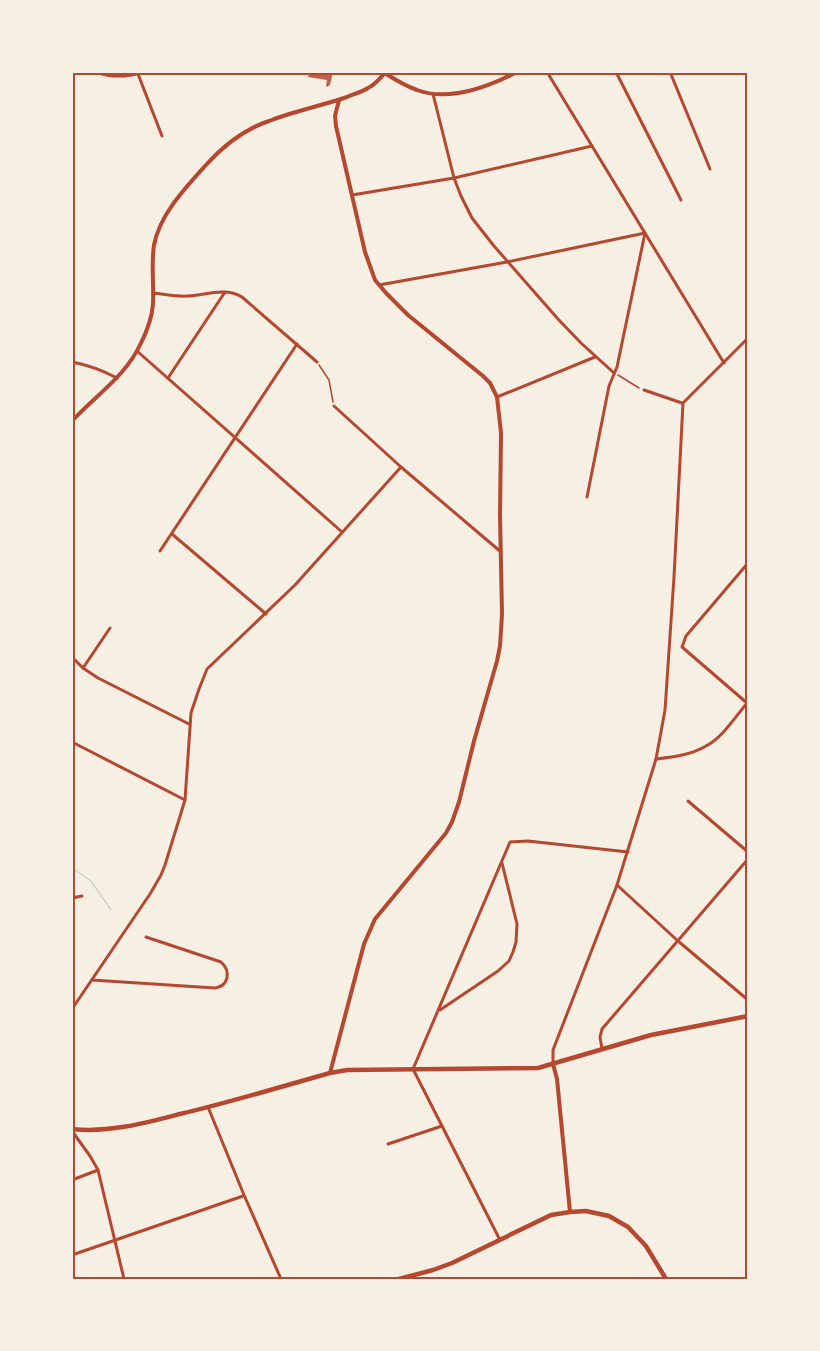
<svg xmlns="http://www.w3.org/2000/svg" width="820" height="1351" viewBox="0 0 820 1351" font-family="'Alegreya Sans',sans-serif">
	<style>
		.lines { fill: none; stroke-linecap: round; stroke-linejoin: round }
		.stream { stroke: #c9d6d2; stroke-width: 1.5 }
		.building { fill: #bf614a }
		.path { stroke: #b5482f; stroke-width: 1.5 }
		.minor { stroke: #b5482f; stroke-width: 3 }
		.tertiary { stroke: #b5482f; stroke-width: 4 }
		.secondary { stroke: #b5482f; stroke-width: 4 }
		.primary { stroke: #b5482f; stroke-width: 4.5 }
		.neatline { fill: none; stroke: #b5482f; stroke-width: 2 }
	</style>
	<rect width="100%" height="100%" fill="#f6efe4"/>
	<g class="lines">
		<path class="stream" d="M72 868 91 881 111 910"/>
	</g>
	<path class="building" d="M309 72H333L330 85 327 87 326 85 327 80 308 77Z"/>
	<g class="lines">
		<g class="path">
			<path d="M319 365 329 380 333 402"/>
			<path d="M618 375 639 388"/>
		</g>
		<g class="minor">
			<path d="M96 72C112 78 128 77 144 72"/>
			<path d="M502 72 509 76"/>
			<path d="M547 72 724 363"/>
			<path d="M616 72 681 200"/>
			<path d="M670 72 710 169"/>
			<path d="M138 74 162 136"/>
			<path d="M433 94 454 178 461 196 472 218 494 246 558 319 581 343 614 373"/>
			<path d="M352 195 454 178 592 146"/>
			<path d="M379 285 507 262 645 233 617 367 609 386 587 497"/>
			<path d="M153 293C165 294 176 297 188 296 205 295 226 287 242 297L317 362"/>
			<path d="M137 351 342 532"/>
			<path d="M72 362C88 365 102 370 117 378"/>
			<path d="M168 378 225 292"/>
			<path d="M644 390 682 403"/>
			<path d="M497 397 595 357"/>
			<path d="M334 406 401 467 501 552"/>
			<path d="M172 534 266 614"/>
			<path d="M160 551 297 344"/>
			<path d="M72 657 83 668 98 678 189 724"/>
			<path d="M83 668 110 628"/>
			<path d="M747 703 682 647 686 636 748 563"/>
			<path d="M72 742 185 800"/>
			<path d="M656 759 665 710 674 577 683 403 748 338"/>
			<path d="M688 801 748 852"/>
			<path d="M617 885 678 941 748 1000"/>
			<path d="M72 898 82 896"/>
			<path d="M92 980 215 988C229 986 231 971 221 962L146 937"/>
			<path d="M72 1009 150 894 161 875 165 865 185 800 191 713 199 689 207 669 295 585 401 467"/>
			<path d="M440 1010 498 971 509 961 513 952 516 942 517 924 502 863"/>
			<path d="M602 1049 600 1037 602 1029 748 859"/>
			<path d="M553 1064V1050L617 885 656 759C673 757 691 755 706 746 723 737 735 717 748 702"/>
			<path d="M208 1107 244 1195 281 1279"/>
			<path d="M72 1131 90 1156 98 1170 124 1279"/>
			<path d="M388 1144 442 1126"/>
			<path d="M72 1180 98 1170"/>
			<path d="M500 1240 413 1069 510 842 528 841 628 852"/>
			<path d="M72 1255 243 1196"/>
		</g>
		<g class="tertiary">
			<path d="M72 421C96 395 126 376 141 343 147 331 152 317 153 304 154 284 151 264 154 245 160 214 186 187 206 165 223 146 245 129 269 121 294 111 321 106 347 97 354 94 362 92 368 88 375 85 380 78 385 73"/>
			<path d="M553 1064 557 1079 570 1212"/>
			<path d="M330 1073 364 944 375 919 446 833 452 822 459 802 474 741 497 661 500 646 502 614 500 515 501 433 497 397 490 383 483 376 408 315 386 293 375 280 365 252 336 126 335 116 339 100"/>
		</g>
		<path class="secondary" d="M383 72C394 79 405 86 417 90 449 102 488 87 517 72"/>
		<g class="primary">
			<path d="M72 1129C109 1133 145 1123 180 1114 231 1102 280 1087 330 1073L347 1070 538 1068 651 1035 748 1016"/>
			<path d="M399 1279 433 1270 452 1263 551 1215 570 1212 586 1211 609 1216 628 1227 646 1246 666 1279"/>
		</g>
	</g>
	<rect width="820" height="1351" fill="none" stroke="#f6efe4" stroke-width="147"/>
	<rect x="74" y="74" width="672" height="1204" class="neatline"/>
</svg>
